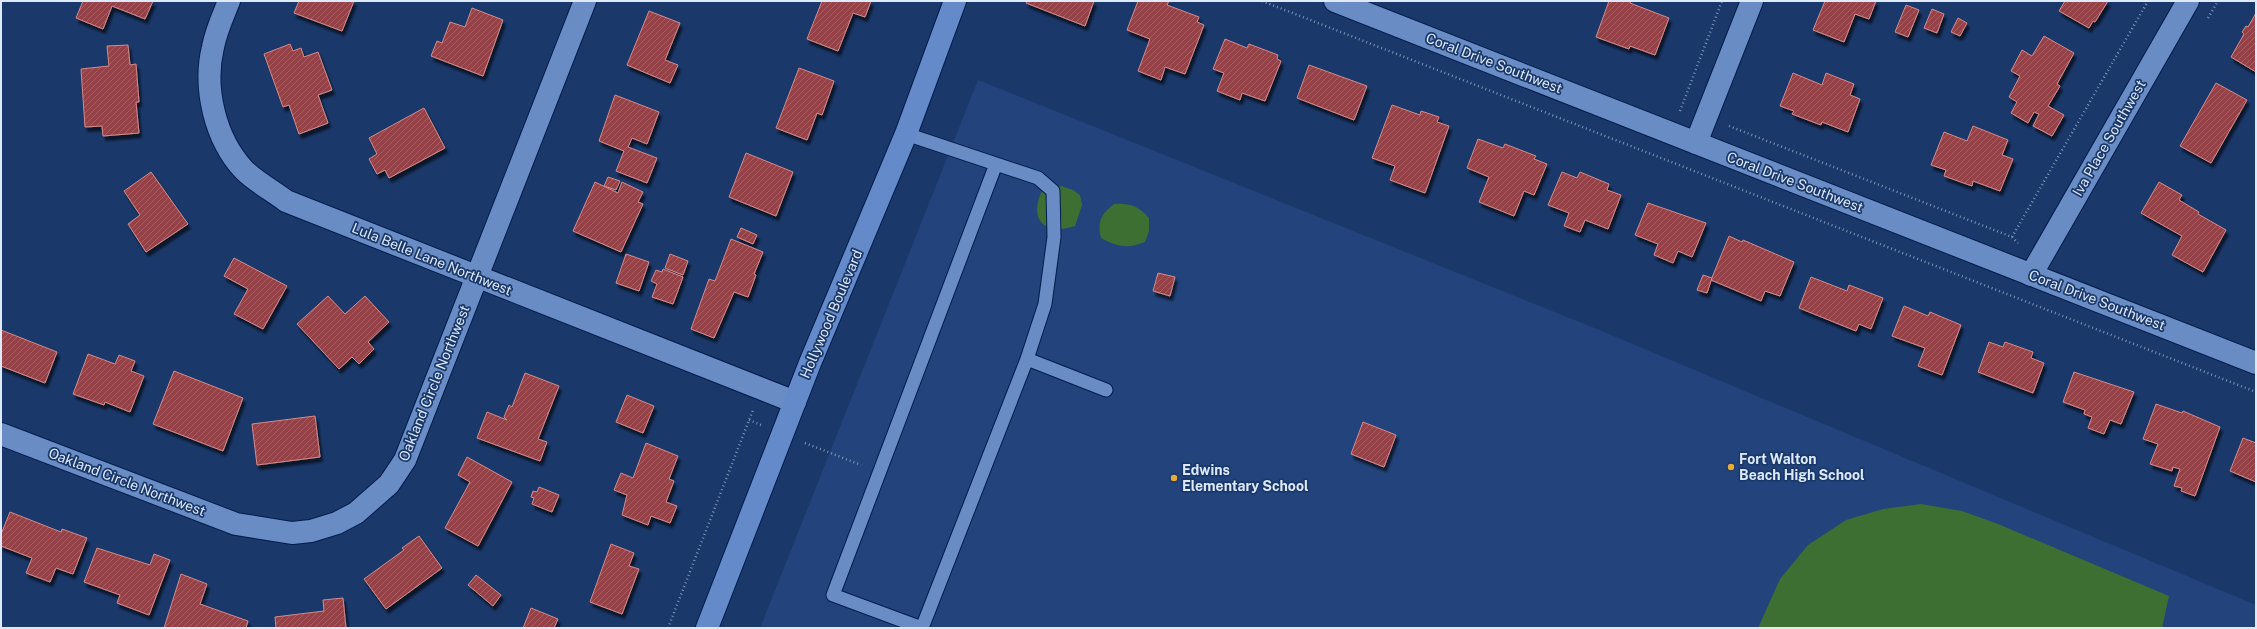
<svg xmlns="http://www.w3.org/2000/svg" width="2257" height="629" viewBox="0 0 2257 629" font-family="'Public Sans',sans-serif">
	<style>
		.built { fill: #22437b }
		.green { fill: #3d6f33 }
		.building { fill: url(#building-hatch); stroke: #d68a89; filter: url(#shadow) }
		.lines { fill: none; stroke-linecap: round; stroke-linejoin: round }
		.lane-casing { stroke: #021d4d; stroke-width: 15 }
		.street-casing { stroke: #021d4d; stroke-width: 24 }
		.secondary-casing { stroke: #021d4d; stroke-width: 24 }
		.path { stroke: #7d92b4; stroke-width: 2.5; stroke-dasharray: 1 3; stroke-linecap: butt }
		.lane { stroke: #6a8cc5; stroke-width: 13 }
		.street { stroke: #6a8cc5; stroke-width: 22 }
		.secondary { stroke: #648aca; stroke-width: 22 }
		.poi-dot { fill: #e7ac37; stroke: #1a386a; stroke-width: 1.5 }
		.labels { text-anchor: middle; stroke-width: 3.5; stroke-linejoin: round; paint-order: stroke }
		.street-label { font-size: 14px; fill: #deeafc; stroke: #1a386a }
		.poi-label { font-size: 14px; font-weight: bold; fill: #deeafc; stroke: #1a386a; text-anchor: start }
	</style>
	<defs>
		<pattern id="building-hatch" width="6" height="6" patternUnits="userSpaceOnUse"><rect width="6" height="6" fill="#944346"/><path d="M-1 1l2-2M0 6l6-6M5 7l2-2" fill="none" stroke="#a35e62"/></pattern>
		<filter id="shadow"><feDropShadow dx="2.5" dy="4.5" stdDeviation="1" flood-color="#0009"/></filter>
	</defs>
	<rect width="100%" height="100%" fill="#1a386a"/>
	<path class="built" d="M978 80 1597 329 2256 605V628H760Z"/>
	<g class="green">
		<path d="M1061 186 1073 190 1080 195 1082 205 1075 226C1045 236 1028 220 1042 191Z"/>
		<path d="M1114 204C1130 203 1138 206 1149 218V231L1145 242C1127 249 1118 247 1101 238 1097 222 1101 214 1114 204Z"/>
		<path d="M1921 504 1962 511 1998 524 2169 596 2162 628H1758L1780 579 1808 545 1846 520 1883 509Z"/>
	</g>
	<g class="building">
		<path d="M83 1H153L145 19 112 6 103 29 76 18Z"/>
		<path d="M299 1H354L342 31 294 13Z"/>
		<path d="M822 1H871L865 17 853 13 838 51 807 39Z"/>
		<path d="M1027 1H1094L1085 26 1026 3Z"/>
		<path d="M1138 1H1169L1167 5 1199 17 1197 22 1204 25 1185 74 1165 67 1161 80 1138 71 1150 39 1127 30Z"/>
		<path d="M1609 1H1631L1630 3 1669 18 1655 55 1630 46 1629 49 1596 37Z"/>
		<path d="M1825 1H1876L1869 19 1855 14 1844 42 1813 30Z"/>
		<path d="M2065 1H2108L2095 22 2093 21 2089 28 2059 11Z"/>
		<path d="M1906 5 1919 10 1908 37 1895 32Z"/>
		<path d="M472 8 503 20 483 76 431 56 437 41 442 43 450 22 465 27Z"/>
		<path d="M1932 9 1944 14 1937 33 1924 28Z"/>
		<path d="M649 11 680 23 665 60 678 65 670 83 627 65Z"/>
		<path d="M2256 13V72L2231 57 2244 34 2242 32 2246 26 2248 27Z"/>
		<path d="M1958 18 1967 23 1960 36 1951 32Z"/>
		<path d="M2044 36 2074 53 2057 84 2060 86 2048 106 2064 115 2052 136 2033 126 2039 114 2034 112 2028 123 2011 113 2017 102 2009 97 2020 76 2011 71 2022 50 2032 56Z"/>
		<path d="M1225 39 1247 48 1249 44 1278 55 1277 59 1281 61 1265 101 1242 93 1240 100 1217 91 1224 73 1213 69Z"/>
		<path d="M290 44 293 51 301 48 304 57 318 52 332 90 318 95 328 123 299 134 289 105 283 107 264 54Z"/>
		<path d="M128 45 130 65 136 64 139 102H136L139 133 103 136 102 126 85 127 81 69 109 66 107 46Z"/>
		<path d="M1309 65 1367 86 1354 120 1297 98Z"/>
		<path d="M799 68 834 81 822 115 817 113 807 140 776 128Z"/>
		<path d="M1793 73 1822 85 1826 73 1854 84 1850 95 1860 99 1848 132 1822 122 1821 125 1792 114 1794 111 1780 106Z"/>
		<path d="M2216 83 2247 100 2211 163 2180 146Z"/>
		<path d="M615 95 659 112 647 144 632 138 628 147 657 158 647 183 616 171 624 151 599 141Z"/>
		<path d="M1392 105 1420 115 1421 111 1439 117 1437 122 1449 126 1425 193 1390 180 1395 166 1372 158Z"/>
		<path d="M424 108 445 148 389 178 385 170 377 174 369 159 377 154 369 138Z"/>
		<path d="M1973 126 2008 140 2002 155 2013 159 2000 191 1973 181 1972 186 1944 176 1946 170 1931 165 1944 132 1967 141Z"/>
		<path d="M1478 139 1503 148 1505 144 1536 156 1534 159 1547 164 1534 195 1524 191 1514 216 1479 202 1489 177 1467 168Z"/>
		<path d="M746 153 793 172 776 216 729 197Z"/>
		<path d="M151 172 188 224 146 252 128 224 140 215 124 191Z"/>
		<path d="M1562 172 1577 178 1580 172 1609 184 1607 190 1621 195 1608 229 1585 220 1580 232 1564 226 1569 213 1548 205Z"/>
		<path d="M608 177 620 181 616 190 604 186Z"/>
		<path d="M595 182 618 193 622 182 643 192 638 202 643 204 621 252 573 231Z"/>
		<path d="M2159 182 2182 195 2179 200 2199 212 2198 214 2226 230 2203 272 2172 255 2182 236 2141 213Z"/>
		<path d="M1648 203 1706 223 1692 257 1678 251 1673 263 1654 255 1658 244 1635 235Z"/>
		<path d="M741 228 757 235 753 244 737 237Z"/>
		<path d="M1729 236 1742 242 1743 240 1794 262 1780 296 1765 291 1761 301 1711 280Z"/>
		<path d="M731 239 763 252 754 274 756 275 748 297 734 292 714 338 691 329 709 279 715 281Z"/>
		<path d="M626 254 649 262 639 291 616 283Z"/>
		<path d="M670 254 688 261 683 275 665 268Z"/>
		<path d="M234 258 287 286 263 329 234 314 248 289 224 276Z"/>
		<path d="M663 269 683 277 673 304 652 297 657 284 651 281 656 270 662 272Z"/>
		<path d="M1158 273 1175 277 1170 296 1153 291Z"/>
		<path d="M1703 275 1712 278 1707 293 1697 290Z"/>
		<path d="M1811 277 1847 291 1849 285 1883 298 1871 329 1859 324 1856 331 1799 308Z"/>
		<path d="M328 296 345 314 365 296 389 322 368 342 374 349 359 364 352 357 339 369 297 324Z"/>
		<path d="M1904 306 1928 316 1930 312 1961 325 1942 375 1918 366 1925 348 1892 336Z"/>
		<path d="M1 330 57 352 45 383 1 366Z"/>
		<path d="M1989 342 2003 347 2005 342 2033 352 2031 358 2044 363 2033 393 1978 372Z"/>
		<path d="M88 354 115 364 119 355 135 361 131 371 144 376 130 412 105 402 104 405 73 394Z"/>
		<path d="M174 371 243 398 223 451 153 424Z"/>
		<path d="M2074 372 2134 392 2121 424 2110 420 2104 434 2088 428 2092 417 2084 414 2085 410 2063 402Z"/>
		<path d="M525 373 559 386 538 439 547 442 540 461 477 438 487 412 507 420 504 417 509 405 512 407Z"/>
		<path d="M627 395 654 406 643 433 616 422Z"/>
		<path d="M2156 404 2182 413 2183 411 2220 427 2195 496 2181 491 2182 488 2174 486 2180 469 2173 467 2172 471 2150 464 2158 444 2143 439Z"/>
		<path d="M315 416 320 457 257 465 252 424Z"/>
		<path d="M1363 422 1396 435 1384 467 1351 454Z"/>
		<path d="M2243 438 2256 443V482L2230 471Z"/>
		<path d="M646 443 678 456 669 479 674 481 666 502 677 506 670 523 651 516 648 525 622 515 627 495 614 490 621 473 633 478Z"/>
		<path d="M467 457 512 482 478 546 445 528 470 482 458 475Z"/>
		<path d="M539 487 559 495 552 512 532 504 534 498 531 497 533 491 537 492Z"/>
		<path d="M10 512 61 532 62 529 87 538 73 574 56 568 50 582 26 573 32 558 1 546V534Z"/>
		<path d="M419 536 442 568 386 609 364 579 404 550 402 548Z"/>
		<path d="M611 544 634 553 629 566 639 569 622 614 590 602Z"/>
		<path d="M97 548 150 565 154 554 170 560 149 615 117 603 120 595 84 582Z"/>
		<path d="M181 574 207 584 200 604 248 621 246 628H164Z"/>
		<path d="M476 575 501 595 493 606 468 585Z"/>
		<path d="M343 598 346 628H276L275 617 324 611 323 600Z"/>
		<path d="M531 608 558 619 554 628H523Z"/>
	</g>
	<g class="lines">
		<g class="lane-casing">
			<g id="lane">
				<path d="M906 134 1038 178 1053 191 1054 237 1045 304 1027 359 922 628 833 595 996 164"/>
				<path d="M1027 359 1106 390"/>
			</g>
		</g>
		<g class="street-casing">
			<g id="street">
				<path d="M229 1C223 16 216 31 213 47 203 88 215 139 244 170 256 182 273 191 286 201L795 402"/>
				<path d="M1335 1 2256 363"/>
				<path d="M1696 143 1752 1"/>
				<path d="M2031 275 2188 1"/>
				<path d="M1 434 236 524 292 533 311 531 337 523 356 513 389 484 405 460 585 1"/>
			</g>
		</g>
		<g class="secondary-casing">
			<path id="secondary" d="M707 628 810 363 906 134 955 1"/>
		</g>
		<g class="path">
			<path d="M1262 1 2256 392"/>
			<path d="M2208 18 2218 1"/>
			<path d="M1680 111 1722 1"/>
			<path d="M1729 126 2012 237 2018 243"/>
			<path d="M2012 237 2148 1"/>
			<path d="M749 420 761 425"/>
			<path d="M805 443 861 465"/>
			<path d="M668 628 753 410"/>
		</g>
		<use href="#lane" class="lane"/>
		<use href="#street" class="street"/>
		<use href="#secondary" class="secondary"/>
	</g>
	<g class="poi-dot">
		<circle cx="1731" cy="467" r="4"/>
		<circle cx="1174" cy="478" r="4"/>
	</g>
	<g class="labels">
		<g class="street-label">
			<text transform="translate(1494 63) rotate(21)" y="5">Coral Drive Southwest</text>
			<text transform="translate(2109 138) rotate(-60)" y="5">Iva Place Southwest</text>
			<text transform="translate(1795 182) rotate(21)" y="5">Coral Drive Southwest</text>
			<text transform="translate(432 259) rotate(22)" y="5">Lula Belle Lane Northwest</text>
			<text transform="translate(2097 300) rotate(21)" y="5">Coral Drive Southwest</text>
			<text transform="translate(831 314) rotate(-67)" y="5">Hollywood Boulevard</text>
			<text transform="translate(434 383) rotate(-68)" y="5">Oakland Circle Northwest</text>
			<text transform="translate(127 482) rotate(21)" y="5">Oakland Circle Northwest</text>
		</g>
		<g class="poi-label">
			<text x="1739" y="464">Fort Walton<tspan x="1739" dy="16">Beach High School</tspan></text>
			<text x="1182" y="475">Edwins<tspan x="1182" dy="16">Elementary School</tspan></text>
		</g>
	</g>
	<rect width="2257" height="629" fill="none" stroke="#deeafc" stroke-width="4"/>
</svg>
